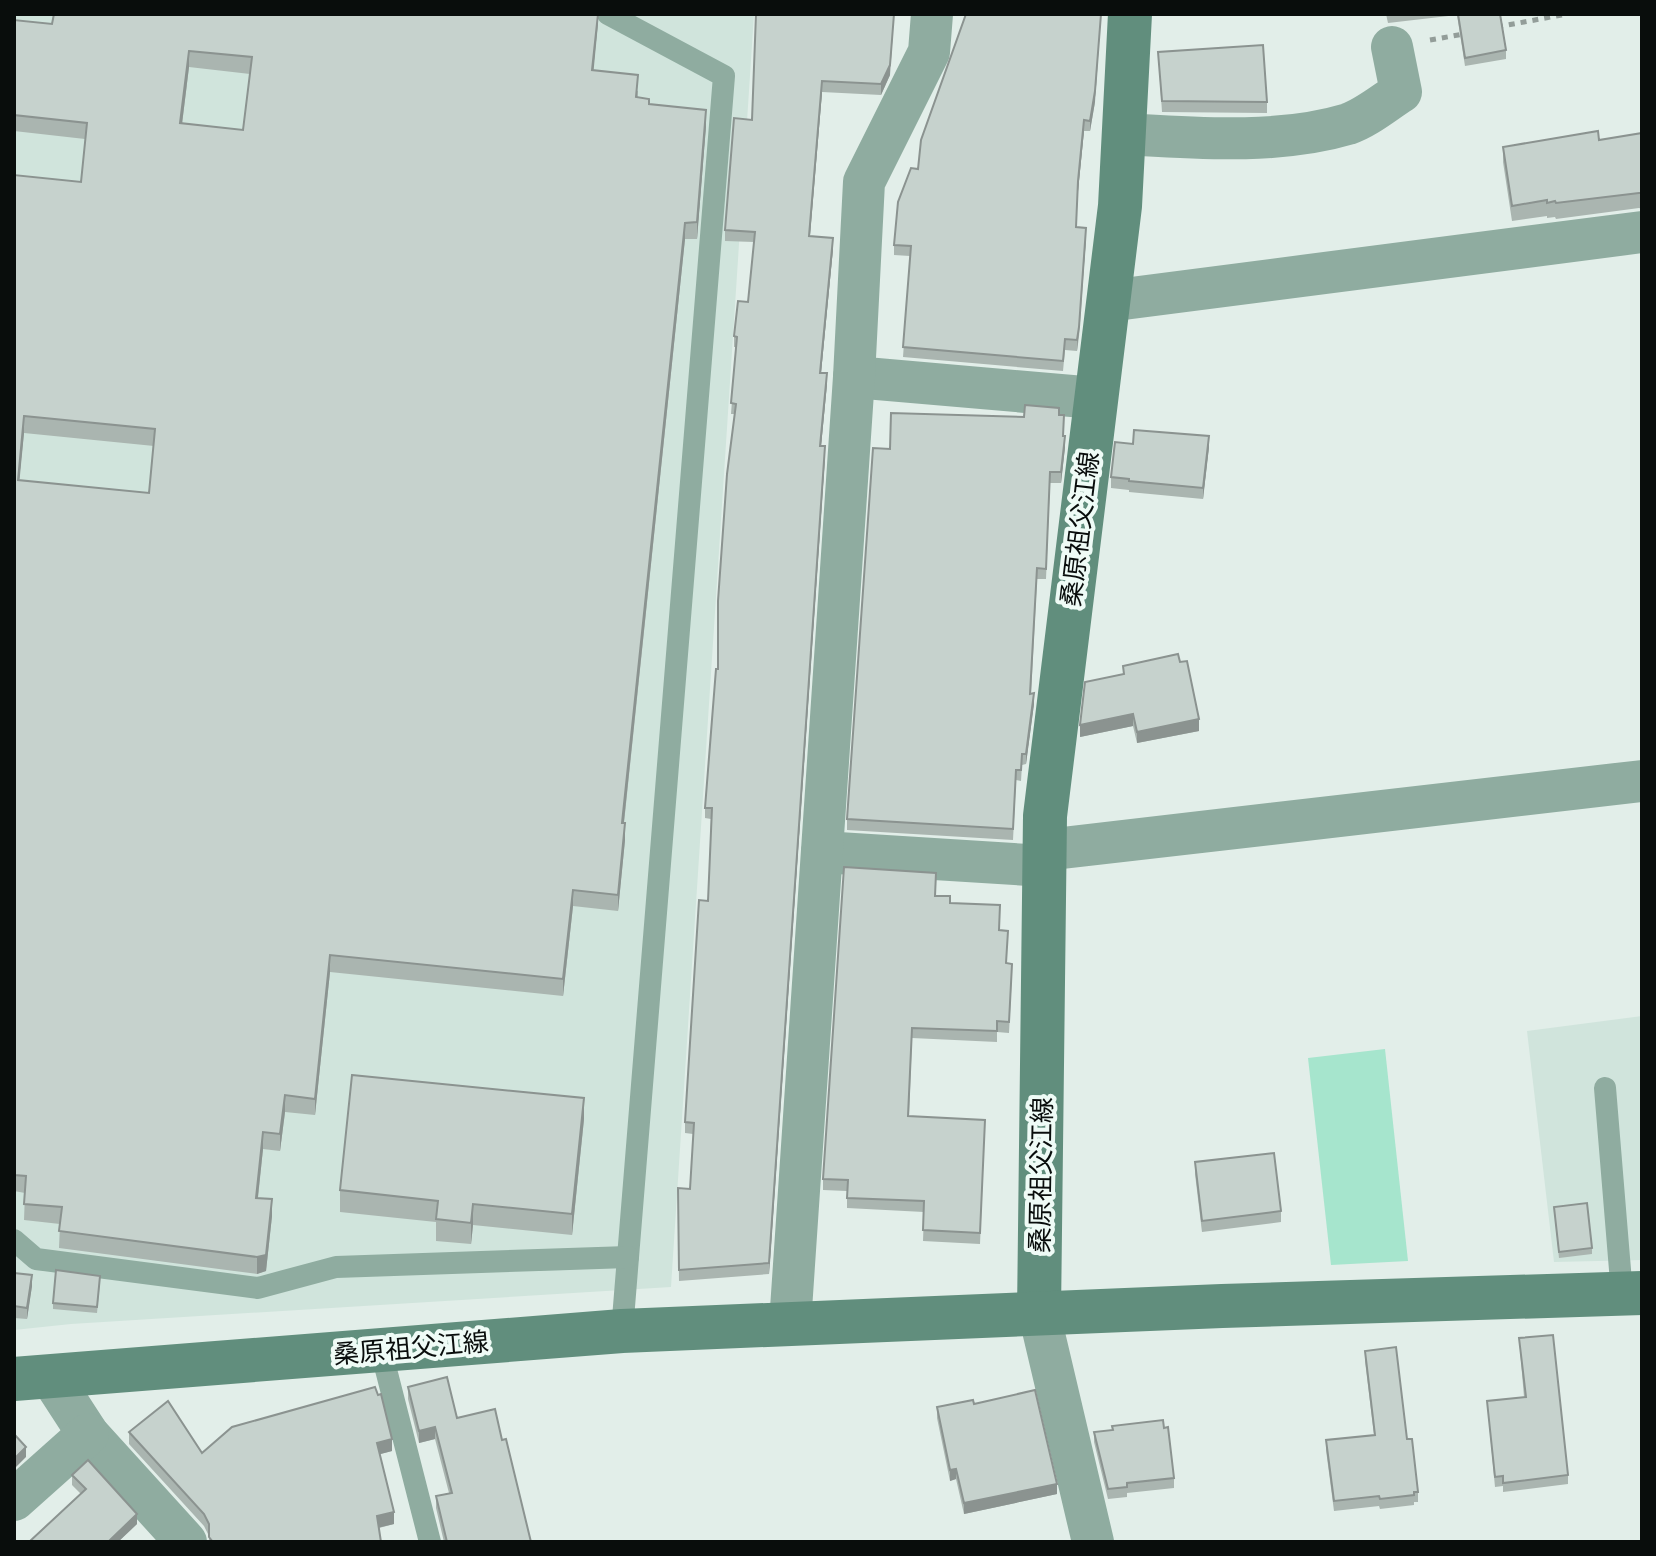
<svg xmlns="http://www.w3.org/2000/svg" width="1656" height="1556" viewBox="0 0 1656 1556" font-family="'Exo 2','Noto Sans JP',sans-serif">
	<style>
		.built { fill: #d0e4dc }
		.green { fill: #a6e5cd }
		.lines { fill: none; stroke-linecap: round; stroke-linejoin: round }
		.path { stroke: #939d99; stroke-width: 5; stroke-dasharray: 6 6; stroke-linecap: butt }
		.lane { stroke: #8faca0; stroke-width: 22 }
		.street { stroke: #8faca0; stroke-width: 42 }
		.secondary { stroke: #618e7d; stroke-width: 44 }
		.wall { fill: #aab5b0; fill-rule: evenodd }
		.shaded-wall { fill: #8b9390 }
		.building { fill: #c6d2cd; stroke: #8b9390; stroke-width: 2; fill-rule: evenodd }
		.labels { text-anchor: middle; stroke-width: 8; stroke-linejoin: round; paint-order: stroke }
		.street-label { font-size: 26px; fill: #090d0c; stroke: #effbf6 }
	</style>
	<rect width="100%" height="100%" fill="#e2eee9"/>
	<g class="built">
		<path d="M14 14H754L671 1287 71 1324 14 1330Z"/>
		<path d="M1642 1016V1260L1554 1262 1527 1031Z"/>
	</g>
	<path class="green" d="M1385 1049 1408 1261 1331 1265 1308 1058Z"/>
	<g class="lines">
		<g class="path">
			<path d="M1497 27 1567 14"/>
			<path d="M1430 40 1464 34"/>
		</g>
		<g class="lane">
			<path d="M608 14 724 76 622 1331"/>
			<path d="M1605 1088 1622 1294"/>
			<path d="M14 1240 36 1259 258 1288 336 1267 628 1257"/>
			<path d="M381 1350 430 1542"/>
		</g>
		<g class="street">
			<path d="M1124 134C1195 138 1278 145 1348 124 1366 118 1385 102 1401 92L1392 47"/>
			<path d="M1108 301 1642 232"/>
			<path d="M854 377 1095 398"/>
			<path d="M1045 850 1642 781"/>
			<path d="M822 852 1045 866"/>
			<path d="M1039 1313 1093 1542"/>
			<path d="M790 1324 854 377 864 182 929 52 932 14"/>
			<path d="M51 1377 88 1434 186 1542"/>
			<path d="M14 1500 88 1434"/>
		</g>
		<g class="secondary">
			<path d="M1039 1313 1045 816 1120 206 1130 14"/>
			<path d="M14 1379 622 1331 1222 1306 1642 1293"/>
		</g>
	</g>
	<g class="wall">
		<path d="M598 14 593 70 638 91V98L649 104 706 126 697 239H685L624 823 625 840 618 911 573 906 563 996 330 972 315 1115 285 1112 280 1151 263 1149 258 1198 272 1216 266 1271 257 1274 59 1248 60 1224 24 1220 25 1193 14 1191V175L81 182 85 139 14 131V20L52 24ZM189 67 250 74 243 130 182 124ZM24 433 154 446 149 493 19 480Z"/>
		<path d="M756 14 890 75 881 95 822 92 810 236 833 249 821 373 827 384 821 446 825 457 769 1274 679 1281 678 1188 690 1189 693 1134 685 1133V1122L708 901 711 819 705 818V808L718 669 735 414H731L736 347H734V336L748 302 754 242 725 241V230L752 120Z"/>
		<path d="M1386 14H1500L1506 50V59L1465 66 1457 15 1388 23Z"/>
		<path d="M1158 52 1267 102V113L1162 112Z"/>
		<path d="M1095 102 1090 131H1084L1078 191 1076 228 1086 239 1079 337 1077 351 1065 350 1063 371 903 357 910 256 894 255V245L918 169Z"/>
		<path d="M1642 133V209L1639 208 1556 219 1555 217 1547 218V216L1512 221 1503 162V147L1599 140Z"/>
		<path d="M1059 415 1065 447 1061 483H1050L1046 579H1037L1031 694 1034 704 1026 764 1022 765 1021 781 1016 780 1013 840 847 830V819L1024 417Z"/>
		<path d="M1133 444 1209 447 1203 499 1129 492V490L1111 488V477Z"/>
		<path d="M1123 666 1199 731 1137 743 1133 726 1080 737 1123 674Z"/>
		<path d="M935 896 950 903 999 930 1007 963 1012 974 1009 1033 997 1032V1042L912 1038 909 1116 985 1120 980 1244 923 1241 924 1212 847 1208V1191L823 1190V1179Z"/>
		<path d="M584 1119 572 1235 473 1225 471 1244 436 1241V1222L340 1212V1190Z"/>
		<path d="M1195 1162 1281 1211V1222L1202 1232 1195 1174Z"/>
		<path d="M1554 1207 1592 1248V1254L1559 1258Z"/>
		<path d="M14 1273 32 1286 27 1319 14 1318Z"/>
		<path d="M100 1282 97 1313 53 1309V1303Z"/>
		<path d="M1519 1338 1568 1475V1484L1503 1492V1486L1495 1487 1487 1401 1524 1397Z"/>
		<path d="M1365 1351 1407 1439 1418 1492V1502H1414V1505L1380 1509 1379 1506 1334 1511 1326 1450V1440L1374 1435 1365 1361Z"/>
		<path d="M408 1387 457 1418 502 1440 531 1542H444L436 1508V1496L449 1493 435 1439 419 1443 408 1399Z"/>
		<path d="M974 1404 1057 1494 964 1514 956 1479 950 1481 937 1418V1407Z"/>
		<path d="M129 1432 202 1453 392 1451 380 1454 394 1524 379 1528 381 1542H209V1536L204 1526 129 1444Z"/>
		<path d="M1094 1432 1174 1478V1488L1127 1493V1497L1108 1499 1094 1442Z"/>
		<path d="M72 1475 137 1524 118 1542H29L81 1494 72 1485Z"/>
	</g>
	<g class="shaded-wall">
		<path d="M598 14V24L592 87V70Z"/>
		<path d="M894 14 890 75 881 95V84Z"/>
		<path d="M1101 14 1095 102 1090 131V121Z"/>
		<path d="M189 51V67L180 140V123Z"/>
		<path d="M822 81V92L809 246V236Z"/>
		<path d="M706 110V126L697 239V222Z"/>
		<path d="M1084 120V131L1078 191V181Z"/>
		<path d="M685 223V239L622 840V823Z"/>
		<path d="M1086 228V239L1077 351V340Z"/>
		<path d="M833 238V249L820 383V373Z"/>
		<path d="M827 373V384L820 457V446Z"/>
		<path d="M24 416V433L18 496V480Z"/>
		<path d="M1065 436V447L1061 483V472Z"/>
		<path d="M1209 436V447L1203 499V488Z"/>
		<path d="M825 446V457L769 1274V1263Z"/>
		<path d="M1034 693V704L1026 764V754Z"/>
		<path d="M1133 714V726L1080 737V725Z"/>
		<path d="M1199 719V731L1137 743V732Z"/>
		<path d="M625 823V840L618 911V895Z"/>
		<path d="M573 890V906L563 996V979Z"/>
		<path d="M330 955V972L315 1115V1099Z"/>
		<path d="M285 1095V1112L280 1151V1134Z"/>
		<path d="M584 1098V1119L572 1235V1214Z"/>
		<path d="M263 1132V1149L256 1214V1198Z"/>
		<path d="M272 1199V1216L266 1271 257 1274V1257Z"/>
		<path d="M473 1204V1225L471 1244V1223Z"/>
		<path d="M32 1275V1286L27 1319V1308Z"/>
		<path d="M435 1427V1439L419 1443V1431Z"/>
		<path d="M392 1439V1451L377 1455V1443Z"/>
		<path d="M26 1447V1457L14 1469V1459Z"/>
		<path d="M956 1469V1479L950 1481V1470Z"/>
		<path d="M1057 1484V1494L964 1514V1503Z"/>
		<path d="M394 1512V1524L377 1528V1516Z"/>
		<path d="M137 1514V1524L118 1542H108Z"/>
	</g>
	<g class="building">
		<path d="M54 14H598L592 70 638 75 636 97 649 99V104L706 110 697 222 685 223 622 823H625L618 895 573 890 563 979 330 955 315 1099 285 1095 280 1134 263 1132 256 1198 272 1199 266 1255 257 1257 59 1231 62 1207 24 1204 26 1176 14 1175V175L81 182 87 123 14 115V20L52 24ZM189 51 252 57 243 130 180 123ZM24 416 155 429 149 493 18 480Z"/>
		<path d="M756 14H894L890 65 881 84 822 81 809 236 833 238 820 373H827L820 446H825L769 1263 679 1270 678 1188 690 1189 694 1123 685 1122 699 900 708 901 712 808H705L716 669H718V601L727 474 736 404 731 403 737 337 734 336 738 301 748 302 755 232 725 230 734 118 752 120Z"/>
		<path d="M966 14H1101L1095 91 1090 121 1084 120 1078 181 1076 227 1086 228 1079 327 1077 340 1065 339 1063 361 903 347 911 246 894 245 898 202 911 168 918 169 921 140Z"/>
		<path d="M1458 14H1500L1506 50 1465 58Z"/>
		<path d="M1263 45 1267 102 1162 101 1158 52Z"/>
		<path d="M1598 131 1599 140 1642 133V193H1639L1556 203 1555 201 1547 203V200L1512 206 1503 147Z"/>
		<path d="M1025 405 1059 408V415H1064L1063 436H1065L1061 472H1050L1046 569 1037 568 1030 694 1034 693 1026 754H1022L1021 770H1016L1013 829 847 819 873 448 890 449 891 413 1024 417Z"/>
		<path d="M1134 430 1209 436 1203 488 1129 481V479L1111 477 1115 442 1133 444Z"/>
		<path d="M1178 654 1180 662 1187 661 1199 719 1137 732 1133 714 1080 725 1085 682 1124 674 1123 666Z"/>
		<path d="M844 867 936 873 935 896H950V903L1000 905 999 930 1008 931 1006 963 1012 964 1009 1022 997 1021V1031L912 1028 908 1116 985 1120 980 1233 923 1230 924 1201 847 1198 848 1180 823 1179Z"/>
		<path d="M352 1075 584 1098 572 1214 473 1204 471 1223 436 1219 438 1201 340 1190Z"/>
		<path d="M1274 1153 1281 1211 1202 1221 1195 1162Z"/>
		<path d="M1587 1203 1592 1248 1559 1252 1554 1207Z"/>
		<path d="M56 1270 100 1276 97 1307 53 1303Z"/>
		<path d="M14 1273 32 1275 27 1308 14 1306Z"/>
		<path d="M1553 1335 1568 1475 1503 1483V1476L1495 1477 1487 1401 1526 1397 1519 1338Z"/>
		<path d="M1396 1347 1407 1439H1412L1418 1492H1414V1495L1380 1499 1379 1496 1334 1501 1326 1440 1375 1435 1365 1351Z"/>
		<path d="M447 1377 457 1418 495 1409 502 1440 506 1439 531 1542H447L436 1496 452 1493 435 1427 419 1431 408 1387Z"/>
		<path d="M375 1387 378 1395 381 1394 392 1439 377 1443 394 1512 377 1516 381 1542H213L209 1537V1524L204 1514 129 1432 168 1401 202 1453 232 1427Z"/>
		<path d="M1035 1390 1057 1484 964 1503 956 1469 950 1470 937 1407 973 1400 974 1404Z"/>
		<path d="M1163 1420 1164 1428 1168 1427 1174 1478 1127 1483V1487L1108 1489 1094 1432 1113 1430 1112 1426Z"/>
		<path d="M14 1434 26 1447 14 1459Z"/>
		<path d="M88 1460 137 1514 108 1542H29L86 1489 72 1475Z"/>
	</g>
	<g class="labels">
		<g class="street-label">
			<text transform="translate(1080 529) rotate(-83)" y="9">桑原祖父江線</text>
			<text transform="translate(1041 1175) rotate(-89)" y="9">桑原祖父江線</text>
			<text transform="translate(411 1348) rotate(-5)" y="9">桑原祖父江線</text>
		</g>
	</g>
	<rect width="1656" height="1556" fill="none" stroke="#090d0c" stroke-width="32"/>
</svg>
